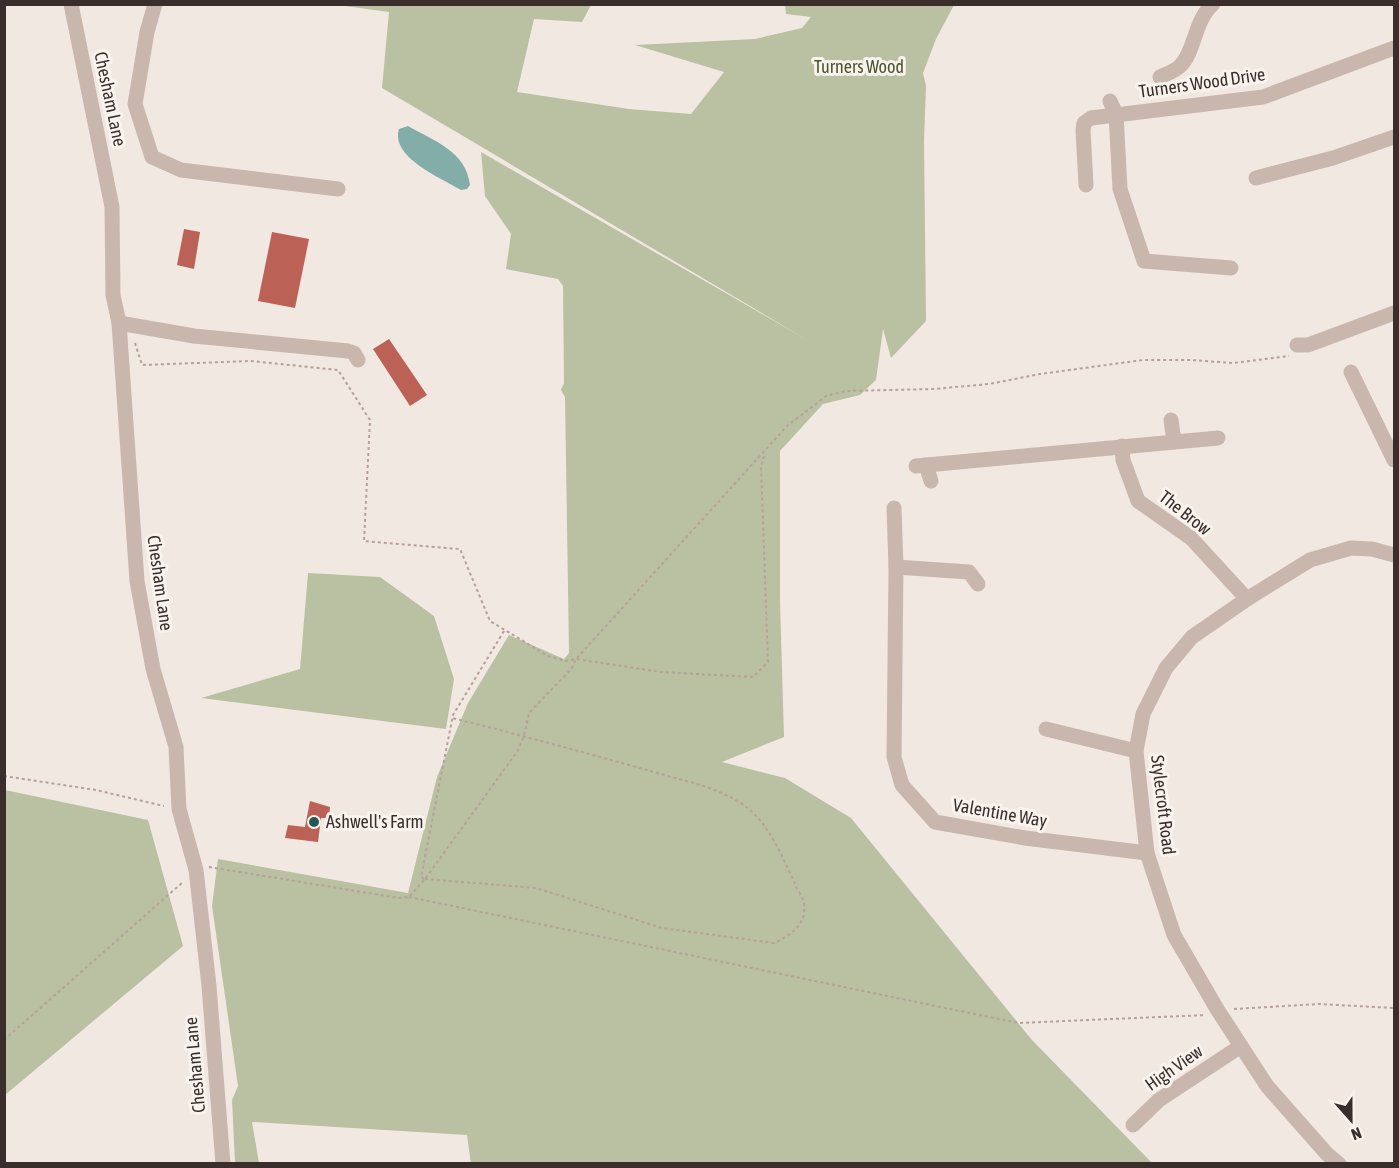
<svg xmlns="http://www.w3.org/2000/svg" width="1399" height="1168" viewBox="0 0 1399 1168" font-family="'Asap Condensed',sans-serif">
	<style>
		.green { fill: #bac0a2 }
		.water { fill: #83ada9 }
		.building { fill: #bc6155 }
		.lines { fill: none; stroke-linecap: round; stroke-linejoin: round }
		.path { stroke: #b5a198; stroke-width: 2; stroke-dasharray: 3 3; stroke-linecap: butt }
		.minor { stroke: #c9b7ae; stroke-width: 15 }
		.poi-dot { fill: #245754; stroke: #f9f3ee; stroke-width: 2 }
		.labels { text-anchor: middle; stroke-width: 6; stroke-linejoin: round; paint-order: stroke }
		.park-label { font-size: 18px; fill: #4c5531; stroke: #f9f3ee }
		.street-label { font-size: 18px; fill: #392e2c; stroke: #f9f3ee }
		.poi-label { font-size: 18px; fill: #392e2c; stroke: #f9f3ee; text-anchor: start }
	</style>
	<rect width="100%" height="100%" fill="#f2e8e2"/>
	<g class="green">
		<path d="M338 5H591L582 22 534 19 517 92 629 109 691 114 724 72 635 45 755 39 802 28 811 17 786 14 785 5H954L936 39 923 73 926 86 924 141 926 321 891 358 883 329 876 380 860 395 823 404 780 451V601L784 737 722 762 785 778 851 818 1032 1040 1152 1163 471 1164 467 1135 252 1122 259 1163H235L232 1100 238 1086 212 906 218 859 408 893 437 777 468 703 509 635 564 659 569 653 565 397 561 390 564 383 563 286 558 279 506 269 511 234 485 196 481 152 809 341 382 88 389 12Z"/>
		<path d="M308 573 380 577 434 616 454 679 446 729 201 698 300 669Z"/>
		<path d="M5 790 148 820 183 946 5 1095Z"/>
	</g>
	<path class="water" d="M408 126C434 141 466 151 470 185L467 189 461 190C441 178 390 157 399 129Z"/>
	<g class="building">
		<path d="M184 229 200 232 194 269 177 265Z"/>
		<path d="M272 232 309 239 295 308 258 301Z"/>
		<path d="M389 339 427 395 410 406 373 349Z"/>
		<path d="M310 801 330 807 329 818H321L318 842 285 838 288 825 305 827Z"/>
	</g>
	<g class="lines">
		<g class="path">
			<path d="M135 343 142 365 251 361 338 370 370 420 364 541 460 549 490 621 548 656 566 661 576 659 661 672 753 677 768 662 761 466 765 453"/>
			<path d="M4 776 96 790 164 806"/>
			<path d="M209 867 399 898 409 897 425 879 517 752 524 736 529 713 572 668 576 659 787 426 826 396 846 391 934 389 989 384 1040 374 1143 360H1191L1233 363 1289 356"/>
			<path d="M424 879 421 877 453 715 504 631"/>
			<path d="M425 879 536 888 662 928 774 943C791 935 807 925 804 903 803 898 798 891 796 886 783 859 770 824 745 806 717 786 679 780 647 770 582 752 517 734 452 718"/>
			<path d="M409 897 1018 1023 1206 1015"/>
			<path d="M1234 1009 1319 1004 1394 1008"/>
			<path d="M4 1040 183 882"/>
		</g>
		<g class="minor">
			<path d="M71 4 112 207 113 295 119 323 137 581 153 669 176 747 179 809 196 870 209 986 223 1164"/>
			<path d="M155 4 147 32 135 104 152 157 181 170 338 189"/>
			<path d="M1160 77C1166 74 1176 71 1181 65 1195 51 1194 21 1213 4"/>
			<path d="M1110 101 1116 114 1120 189 1144 261 1231 268"/>
			<path d="M1256 178 1333 158 1394 137"/>
			<path d="M1086 185 1083 130 1084 123 1091 118 1263 97 1394 48"/>
			<path d="M119 323 194 336 348 351 354 353 358 360"/>
			<path d="M1297 345H1308L1394 313"/>
			<path d="M1351 372 1394 460"/>
			<path d="M1171 420 1174 442"/>
			<path d="M1122 446 1123 460 1138 501 1191 538 1247 599"/>
			<path d="M926 465 931 481"/>
			<path d="M916 466 1218 438"/>
			<path d="M894 508 896 567 894 757 902 785 935 822 1025 838 1147 853"/>
			<path d="M896 567 969 572 978 584"/>
			<path d="M1046 729 1136 751"/>
			<path d="M1133 1125 1159 1100 1241 1046"/>
			<path d="M1339 1164 1327 1154 1267 1086 1217 1009 1174 935 1147 853 1136 751 1143 714 1166 668 1192 637 1247 599 1310 560 1351 548 1372 549 1394 555"/>
		</g>
	</g>
	<circle class="poi-dot" cx="314" cy="822" r="6"/>
	<g class="labels">
		<g class="park-label">
			<text x="859" y="73">Turners Wood</text>
		</g>
		<g class="street-label">
			<text transform="translate(1202 83) rotate(-8)" y="6">Turners Wood Drive</text>
			<text transform="translate(110 99) rotate(78)" y="6">Chesham Lane</text>
			<text transform="translate(1185 513) rotate(38)" y="6">The Brow</text>
			<text transform="translate(160 583) rotate(82)" y="6">Chesham Lane</text>
			<text transform="translate(1163 805) rotate(83)" y="6">Stylecroft Road</text>
			<text transform="translate(1000 813) rotate(10)" y="6">Valentine Way</text>
			<text transform="translate(195 1065) rotate(-95)" y="6">Chesham Lane</text>
			<text transform="translate(1174 1068) rotate(-35)" y="6">High View</text>
		</g>
		<g class="poi-label">
			<text x="326" y="828">Ashwell's Farm</text>
		</g>
	</g>
	<rect width="1399" height="1168" fill="none" stroke="#392e2c" stroke-width="12"/>
	<g transform="translate(1351 1120) rotate(159)" stroke="#f9f3ee" stroke-width="4.5" paint-order="stroke">
	<path d="M0-4.5L10 22L0 15L-10 22Z" fill="#392e2c"/>
	<text y="-9" font-size="16" font-weight="bold" text-anchor="middle" fill="#392e2c">N</text>
	</g>
</svg>
